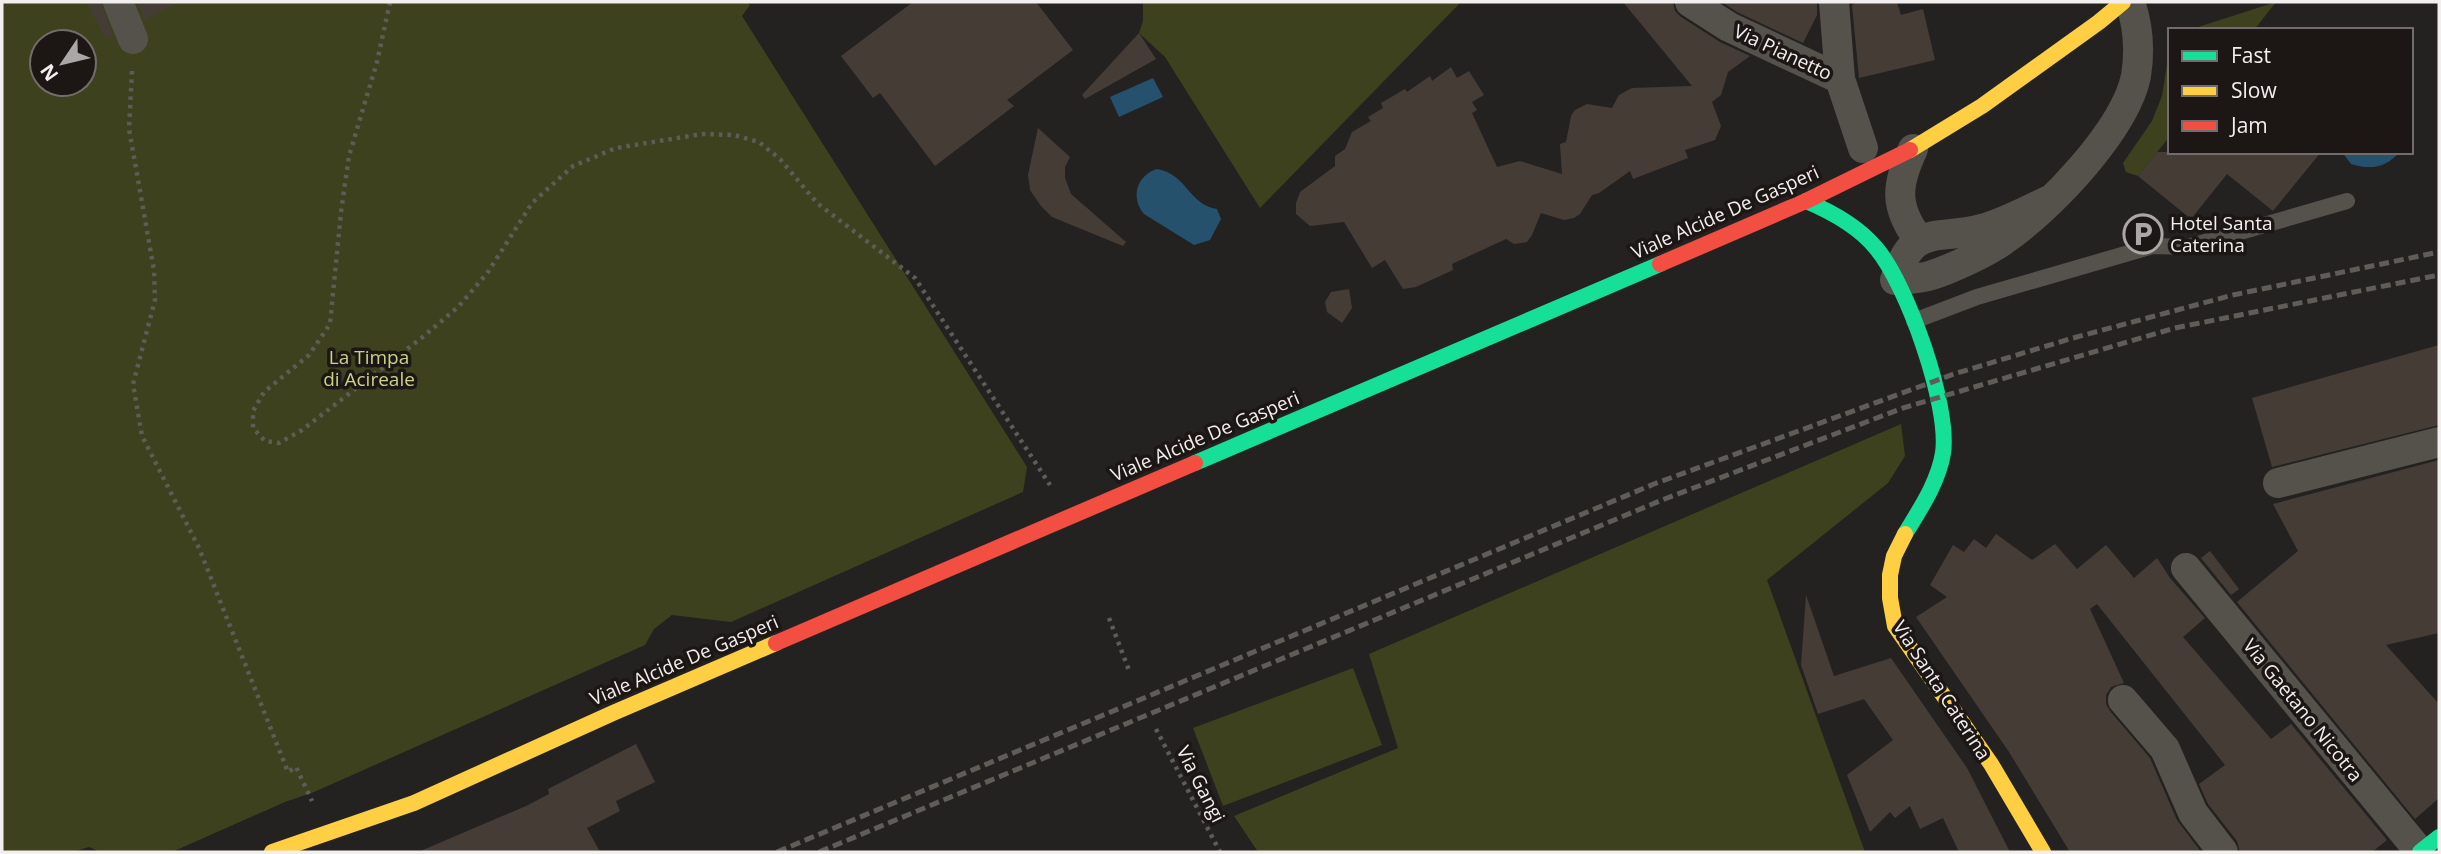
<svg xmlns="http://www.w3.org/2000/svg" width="2441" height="854" viewBox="0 0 2441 854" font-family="'Open Sans',sans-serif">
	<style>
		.green { fill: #3e411d; fill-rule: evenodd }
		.water { fill: #25516d }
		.building { fill: #453c36 }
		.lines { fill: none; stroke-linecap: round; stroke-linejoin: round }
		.path { stroke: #5e5c57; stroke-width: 4.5; stroke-dasharray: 3.5 5; stroke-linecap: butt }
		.lane { stroke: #55524c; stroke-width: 16 }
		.street { stroke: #55524c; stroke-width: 30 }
		.fast { stroke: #16e098; stroke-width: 16 }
		.slow { stroke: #ffcf43; stroke-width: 16 }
		.jam { stroke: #f24e42; stroke-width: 16 }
		.rail { stroke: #605d58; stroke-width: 5; stroke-dasharray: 10 5; stroke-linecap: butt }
		.labels { text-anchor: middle; stroke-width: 7; stroke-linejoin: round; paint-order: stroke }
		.street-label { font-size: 19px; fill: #f3efee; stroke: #1c1715 }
		.poi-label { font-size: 19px; fill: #f3efee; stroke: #1c1715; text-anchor: start }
		.park-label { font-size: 19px; fill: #cad384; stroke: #1c1715 }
	</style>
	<rect width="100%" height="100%" fill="#242220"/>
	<g class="green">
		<path d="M2 2H747L750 5 742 16 1027 467 1023 492 731 622 672 615 654 629 645 645 314 792 285 802 172 852H100L89 847 73 852H2ZM42 42H84V84H42Z"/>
		<path d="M1143 2H1461L1260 208 1165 57 1139 33 1143 21Z"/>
		<path d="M2276 2 2254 30H2189Z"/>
		<path d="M2170 46V136L2138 176 2126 172 2123 163 2152 121 2162 96Z"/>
		<path d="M1901 424 1905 456 1888 483 1767 580 1865 852H1258L1234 816 1398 748 1369 654Z"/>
		<path d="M1353 668 1382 745 1223 806 1193 728Z"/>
	</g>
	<g class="water">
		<path d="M1153 78 1163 97 1119 117 1110 97Z"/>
		<path d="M2342 152H2399C2387 168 2369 170 2351 164Z"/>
		<path d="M1157 169C1187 174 1189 205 1217 209L1221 219 1210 240 1194 245 1144 214C1130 197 1137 175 1157 169Z"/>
	</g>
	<g class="building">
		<path d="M86 2H101L113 36 106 39Z"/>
		<path d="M137 2H179L144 20Z"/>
		<path d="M913 2H1036L1073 50 1007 100 1014 106 935 166 880 93 873 98 841 56Z"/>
		<path d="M1623 2H1673L1675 11 1681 17 1720 42 1750 56 1728 72 1721 95 1712 102 1721 126 1715 140 1685 150 1688 158 1633 179 1630 171 1599 193 1592 195 1580 214 1574 218 1564 220 1541 213 1532 235 1527 242 1514 244 1506 239 1452 264 1453 270 1416 287 1403 289 1385 260 1372 268 1344 222 1310 226 1296 214V203L1300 192 1335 166V156L1345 149 1352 132 1371 121 1368 117 1383 108 1381 103 1405 89 1407 92 1430 76 1432 81 1451 67 1457 78 1469 71 1484 95 1472 102 1477 110 1472 113 1497 167 1520 161 1562 174 1560 144 1566 142 1571 116 1575 110 1587 104 1612 108 1619 95 1632 88 1692 86Z"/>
		<path d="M1722 2H1817V15L1803 43 1737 12Z"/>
		<path d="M1858 2H1897L1901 15 1923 9 1935 60 1859 78 1852 5Z"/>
		<path d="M1139 33 1156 59 1085 99 1082 95Z"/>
		<path d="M1038 128 1070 157 1065 167V178L1071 194 1126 242 1123 246 1052 217 1041 206 1030 190 1028 175Z"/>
		<path d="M2157 152H2321L2273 211 2227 174 2191 219 2138 176Z"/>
		<path d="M1349 289 1352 308 1342 323 1327 312 1325 302 1331 292Z"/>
		<path d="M2439 345V425L2272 467 2252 398Z"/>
		<path d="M2439 460V633L2386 645 2439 704V798L2415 819 2237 602 2298 551 2273 504Z"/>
		<path d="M1996 534 2032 560 2055 544 2077 569 2106 545 2134 578 2157 558 2170 578 2205 618 2183 637 2271 739 2291 724 2387 840 2372 852H2240L2237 841 2208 804 2199 784 2225 765 2097 604 2090 609 2124 683 2111 687 2106 695V704L2110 711 2150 758 2177 820 2201 852H2070L2009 752 1916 617 1947 597 1930 585 1953 545 1964 552 1974 539 1986 548Z"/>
		<path d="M2210 551 2239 589 2231 595 2201 558Z"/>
		<path d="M1806 595 1834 676 1891 658 1967 768 2010 852H1959L1943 818 1920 829 1910 806 1895 818 1890 812 1870 832 1847 775 1893 740 1864 699 1818 714 1801 665Z"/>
		<path d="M636 744 655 782 616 801 620 811 587 828 600 852H418L526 806 549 794 548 789Z"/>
	</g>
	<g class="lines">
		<g class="path">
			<path d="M390 2 377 62 349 156 341 212 330 324 309 355 264 392 253 411V428L265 441 279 443 302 430 424 336 459 306 488 272 532 203 573 166 616 148 702 134 734 135 759 142 780 159 817 203 915 278 1050 485"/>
			<path d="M132 71 129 129 154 270 155 300 133 384 142 436 199 548 288 772 296 767 312 801"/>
			<path d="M1109 618 1130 673"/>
			<path d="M1156 729 1220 852"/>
		</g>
		<path class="lane" d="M1914 321 1977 297 2153 246 2188 247 2347 201"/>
		<g class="street">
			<path d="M118 2 133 39"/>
			<path d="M1690 2 1729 27 1840 79"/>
			<path d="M1834 2 1840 79 1863 148"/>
			<path d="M1913 149C1896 185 1894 207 1919 240"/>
			<path d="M2052 199C2029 209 2005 223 1981 229 1934 241 1913 223 1895 280 1907 279 1921 279 1932 275 1951 269 1988 252 2004 240 2049 209 2125 130 2136 76 2140 51 2138 25 2130 2"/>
			<path d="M2278 483 2439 442"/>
			<path d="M2186 568 2420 852"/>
			<path d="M2123 700 2165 749 2193 813 2223 852"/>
		</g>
		<g class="fast">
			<path d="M1806 201C1832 212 1858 226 1876 248 1907 284 1950 406 1943 453 1938 483 1920 509 1905 534"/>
			<path d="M1195 463 1660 264"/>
			<path d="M2420 852 2439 837"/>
		</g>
		<g class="slow">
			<path d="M1910 150 1982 106 2099 22 2123 2"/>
			<path d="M1905 534 1894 556 1890 575V598L1895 626 1991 764 2043 852"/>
			<path d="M272 852 414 803 613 713 776 643"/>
		</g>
		<g class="jam">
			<path d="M1660 264 1806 201 1910 150"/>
			<path d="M776 643 1195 463"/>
		</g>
		<g class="rail">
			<path d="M777 852 1654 484 1954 374 2073 338 2233 295 2439 252"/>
			<path d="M819 852 1662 500 1903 408 2175 328 2439 275"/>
		</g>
	</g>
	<defs>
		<g id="parking-ring" transform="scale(2.0125)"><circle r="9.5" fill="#1c1715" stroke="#aba7a6" stroke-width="1.5"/><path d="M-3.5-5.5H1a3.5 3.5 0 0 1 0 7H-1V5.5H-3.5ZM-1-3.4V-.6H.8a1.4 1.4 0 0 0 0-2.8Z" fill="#aba7a6"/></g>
	</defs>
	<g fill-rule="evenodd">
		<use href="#parking-ring" x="2143" y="234"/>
	</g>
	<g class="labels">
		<g class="street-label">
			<text transform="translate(1783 52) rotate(25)" y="7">Via Pianetto</text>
			<text transform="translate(1725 212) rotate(-24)" y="7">Viale Alcide De Gasperi</text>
			<text transform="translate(1205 436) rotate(-23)" y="7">Viale Alcide De Gasperi</text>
			<text transform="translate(684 660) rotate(-23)" y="7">Viale Alcide De Gasperi</text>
			<text transform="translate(1942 690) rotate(57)" y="7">Via Santa Caterina</text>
			<text transform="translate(2303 710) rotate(51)" y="7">Via Gaetano Nicotra</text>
			<text transform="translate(1201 784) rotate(63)" y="7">Via Gangi</text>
		</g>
		<g class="poi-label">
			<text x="2170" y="230">Hotel Santa<tspan x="2170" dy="22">Caterina</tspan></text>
		</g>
		<g class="park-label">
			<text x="369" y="364">La Timpa<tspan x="369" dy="22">di Acireale</tspan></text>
		</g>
	</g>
	<rect width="2441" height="854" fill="none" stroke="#f3efee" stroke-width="7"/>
	<rect x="2168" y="28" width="245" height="126" fill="#1c1715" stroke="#726d6c" stroke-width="2"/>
	<rect x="2182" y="51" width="35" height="10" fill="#16e098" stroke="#726d6c" stroke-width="2"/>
	<text x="2231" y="63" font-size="21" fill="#f3efee">Fast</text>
	<rect x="2182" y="86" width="35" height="10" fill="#ffcf43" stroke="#726d6c" stroke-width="2"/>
	<text x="2231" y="98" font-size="21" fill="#f3efee">Slow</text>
	<rect x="2182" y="121" width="35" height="10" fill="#f24e42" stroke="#726d6c" stroke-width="2"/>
	<text x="2231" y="133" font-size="21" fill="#f3efee">Jam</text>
	<g transform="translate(63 63) rotate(235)"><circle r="33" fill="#1c1715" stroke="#726d6c" stroke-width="2"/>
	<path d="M0-5L12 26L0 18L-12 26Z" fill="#aba7a6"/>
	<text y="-10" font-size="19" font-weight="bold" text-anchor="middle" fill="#f3efee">N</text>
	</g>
</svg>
